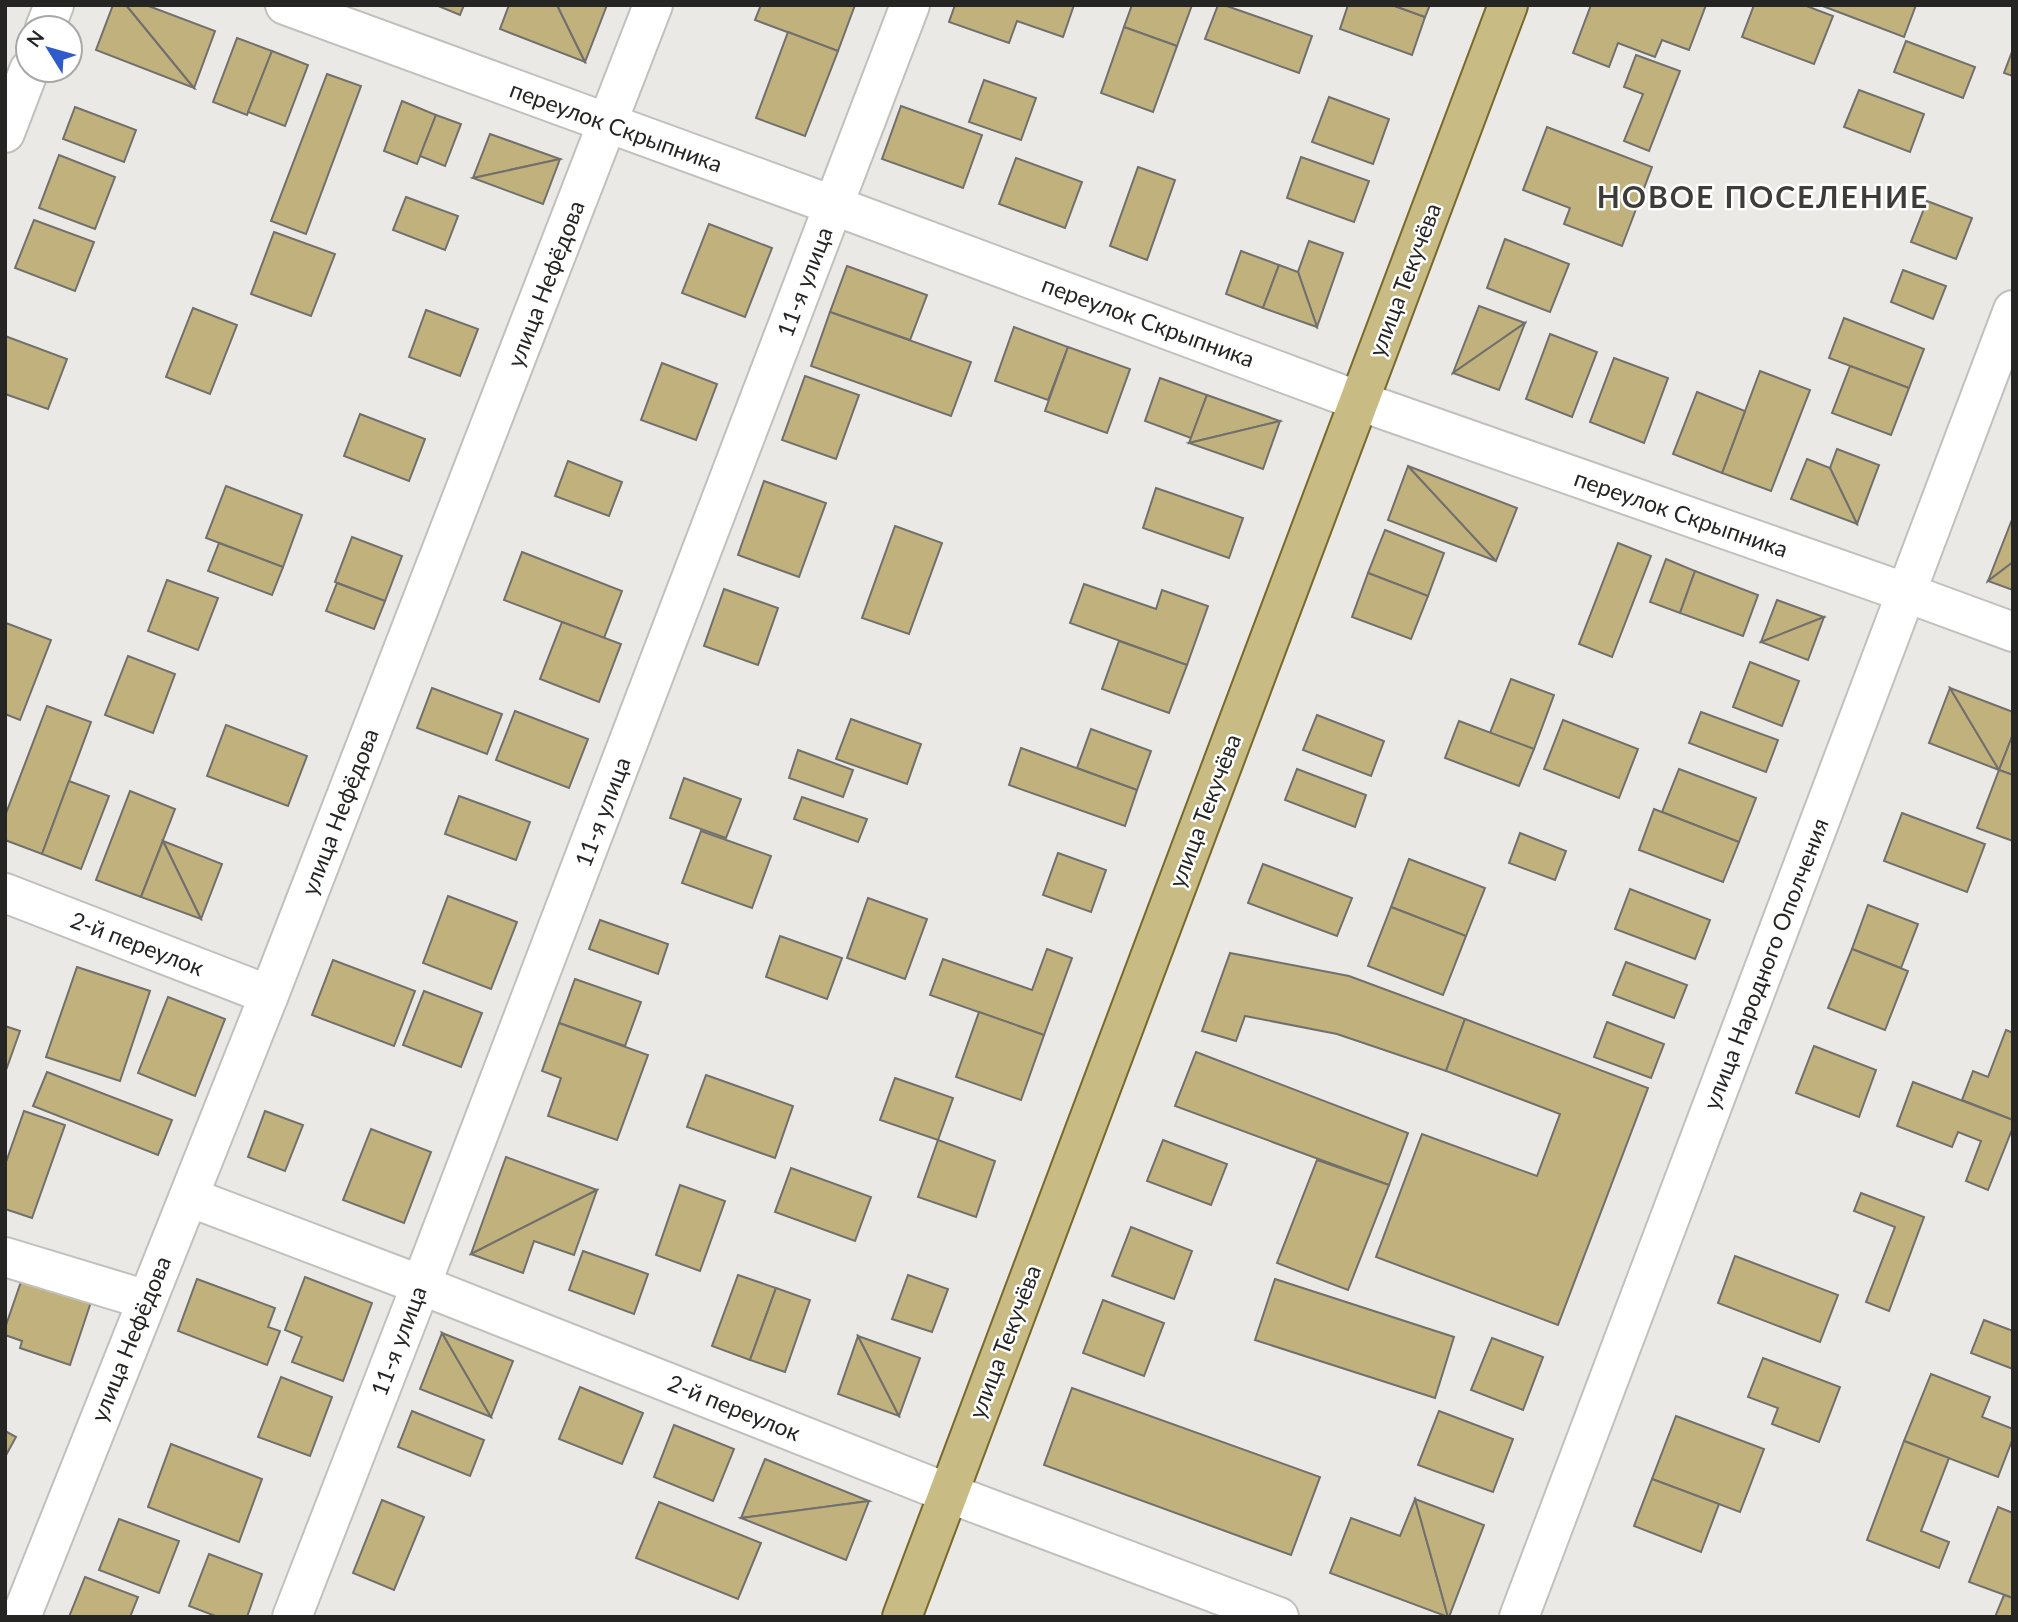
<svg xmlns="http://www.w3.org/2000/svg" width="2018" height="1622" viewBox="0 0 2018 1622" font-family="Lato,sans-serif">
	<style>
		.building { fill: #c0b17d; stroke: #71706d; stroke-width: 2 }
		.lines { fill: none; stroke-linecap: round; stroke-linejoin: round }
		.street-casing { stroke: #c1c0bd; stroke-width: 42 }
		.primary-casing { stroke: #78692d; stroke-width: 42 }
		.street { stroke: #fff; stroke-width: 38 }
		.primary { stroke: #c9bb84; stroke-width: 38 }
		.labels { text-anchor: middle; stroke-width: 5; stroke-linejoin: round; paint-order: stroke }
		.street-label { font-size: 23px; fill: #252523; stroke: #fff }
		.district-label { font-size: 30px; font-weight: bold; letter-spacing: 2px; fill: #3d3c39; stroke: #fff }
	</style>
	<rect width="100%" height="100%" fill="#eae9e5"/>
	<g class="building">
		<path d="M113 5H126L194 88 96 50Z"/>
		<path d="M126 5H146L215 31 194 88Z"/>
		<path d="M436 5H464L460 15Z"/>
		<path d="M509 5H557L585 62 500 29Z"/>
		<path d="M557 5H607L585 62Z"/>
		<path d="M761 5H855L838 51 755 20Z"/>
		<path d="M955 5H1074L1063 37 1017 21 1009 43 949 22Z"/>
		<path d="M1132 5H1192L1177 46 1124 27Z"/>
		<path d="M1218 5H1224L1312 36 1299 73 1205 39Z"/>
		<path d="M1348 5H1392L1425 17 1412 55 1340 29Z"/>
		<path d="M1392 5H1430L1425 17Z"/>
		<path d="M1591 5H1706L1689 50 1662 40 1655 57 1618 43 1609 67 1573 53Z"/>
		<path d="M1754 5H1804L1833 16 1814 64 1742 37Z"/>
		<path d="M1820 5H1916L1904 37Z"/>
		<path d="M1124 27 1177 46 1153 112 1101 93Z"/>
		<path d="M788 32 838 51 805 136 756 118Z"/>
		<path d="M237 38 272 51 247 115 213 102Z"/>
		<path d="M1906 41 1975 67 1963 98 1894 72Z"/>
		<path d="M2013 49V76L2004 73Z"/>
		<path d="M272 51 308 65 285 126 248 112Z"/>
		<path d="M1636 55 1680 71 1649 151 1624 141 1643 94 1624 87Z"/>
		<path d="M327 74 361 86 306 234 271 221Z"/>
		<path d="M984 80 1036 98 1021 140 969 122Z"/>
		<path d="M1859 90 1924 114 1910 152 1844 127Z"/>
		<path d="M1329 97 1389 119 1373 164 1312 142Z"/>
		<path d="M402 101 436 115 417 164 384 151Z"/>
		<path d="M901 106 982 135 963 188 882 159Z"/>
		<path d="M75 107 136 130 124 162 63 139Z"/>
		<path d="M436 115 461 124 445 166 420 156Z"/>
		<path d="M1547 127 1652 167 1622 246 1564 224 1570 208 1523 190Z"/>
		<path d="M490 134 560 159 473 178Z"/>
		<path d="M59 155 115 177 95 229 39 208Z"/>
		<path d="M1301 157 1369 181 1354 222 1287 198Z"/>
		<path d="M1016 158 1082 182 1065 228 999 204Z"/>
		<path d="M560 159 543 204 473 178Z"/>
		<path d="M1138 167 1175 180 1147 260 1110 246Z"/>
		<path d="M406 197 458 216 445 250 393 230Z"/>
		<path d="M1927 201 1972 218 1956 259 1911 242Z"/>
		<path d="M34 220 94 242 75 291 15 268Z"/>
		<path d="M709 224 772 248 745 317 682 293Z"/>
		<path d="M274 232 335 254 311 316 251 294Z"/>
		<path d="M1505 239 1569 264 1550 312 1487 288Z"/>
		<path d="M1309 241 1343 253 1317 327 1298 272Z"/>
		<path d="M1241 251 1279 265 1263 308 1226 294Z"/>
		<path d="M1279 265 1298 272 1317 327 1263 308Z"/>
		<path d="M847 266 927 295 910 340 830 312Z"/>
		<path d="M1903 270 1946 286 1933 319 1891 302Z"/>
		<path d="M1479 306 1525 323 1453 373Z"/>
		<path d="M193 308 237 325 210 394 166 377Z"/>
		<path d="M426 310 478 329 460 376 409 357Z"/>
		<path d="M830 312 971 362 951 416 811 366Z"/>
		<path d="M1844 318 1924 349 1909 388 1829 358Z"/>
		<path d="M1525 323 1499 390 1453 373Z"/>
		<path d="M1014 327 1068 347 1048 400 995 381Z"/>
		<path d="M1550 334 1597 352 1572 417 1526 399Z"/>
		<path d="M5 336 67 359 48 409 5 394Z"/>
		<path d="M1068 347 1130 369 1107 433 1045 411Z"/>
		<path d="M1614 358 1668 378 1644 443 1590 422Z"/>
		<path d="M662 363 717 384 696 440 641 420Z"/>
		<path d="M1850 366 1909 388 1891 435 1832 413Z"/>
		<path d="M1760 371 1810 390 1771 491 1722 473Z"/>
		<path d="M805 376 859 395 836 459 782 440Z"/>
		<path d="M1160 378 1207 395 1191 438 1145 421Z"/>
		<path d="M1697 392 1745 411 1722 473 1673 454Z"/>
		<path d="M1207 395 1280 421 1189 443Z"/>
		<path d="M360 414 425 439 409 481 344 456Z"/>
		<path d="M1280 421 1263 469 1189 443Z"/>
		<path d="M1837 449 1879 465 1857 524 1830 468Z"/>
		<path d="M1807 459 1830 468 1857 524 1791 499Z"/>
		<path d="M568 461 622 482 609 516 555 496Z"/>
		<path d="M1408 466 1496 561 1388 520Z"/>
		<path d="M1408 466 1517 508 1496 561Z"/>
		<path d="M764 481 826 503 799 577 738 555Z"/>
		<path d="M226 486 302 515 283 567 206 538Z"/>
		<path d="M1156 488 1243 518 1229 558 1143 528Z"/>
		<path d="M2013 517V562L1988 581Z"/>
		<path d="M895 526 942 543 909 634 862 618Z"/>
		<path d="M1385 530 1444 553 1428 596 1368 573Z"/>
		<path d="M352 537 402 556 385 601 335 582Z"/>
		<path d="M219 543 283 567 272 595 208 571Z"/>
		<path d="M1618 543 1651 556 1612 657 1579 644Z"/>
		<path d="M522 552 622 591 604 638 504 600Z"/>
		<path d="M1666 559 1695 571 1680 613 1650 602Z"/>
		<path d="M2013 562V590L1988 581Z"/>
		<path d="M1695 571 1758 595 1743 636 1680 613Z"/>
		<path d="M1368 573 1428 596 1411 639 1352 617Z"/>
		<path d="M167 580 218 598 198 650 148 631Z"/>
		<path d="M337 583 385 601 374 629 326 611Z"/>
		<path d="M1084 584 1156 609 1162 590 1208 606 1187 665 1070 623Z"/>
		<path d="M724 589 778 608 758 665 704 646Z"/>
		<path d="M1777 600 1824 617 1761 642Z"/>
		<path d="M1824 617 1808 660 1761 642Z"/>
		<path d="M562 622 621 644 599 702 540 679Z"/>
		<path d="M6 623 51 640 20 720 5 714Z"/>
		<path d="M1119 641 1187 665 1169 713 1102 689Z"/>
		<path d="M128 656 175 674 153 733 105 715Z"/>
		<path d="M1750 662 1799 681 1782 726 1733 707Z"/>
		<path d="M1511 679 1554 695 1534 749 1490 733Z"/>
		<path d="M432 688 502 714 487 754 417 728Z"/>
		<path d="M1950 688 1999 770 1929 743Z"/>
		<path d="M1950 688 2013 712V734L1999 770Z"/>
		<path d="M47 706 91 722 42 854 5 840V816Z"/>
		<path d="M515 711 588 739 569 788 496 760Z"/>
		<path d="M1701 712 1778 740 1766 772 1689 743Z"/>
		<path d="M1317 715 1384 741 1371 776 1303 750Z"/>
		<path d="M851 719 921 744 907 784 836 759Z"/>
		<path d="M1563 720 1638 749 1619 798 1544 769Z"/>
		<path d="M1459 721 1534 749 1519 786 1445 758Z"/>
		<path d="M226 725 307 756 288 806 207 776Z"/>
		<path d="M1091 729 1151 751 1137 790 1077 768Z"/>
		<path d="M2013 734V775L1999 770Z"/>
		<path d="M1021 748 1137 790 1125 826 1009 785Z"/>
		<path d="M798 750 853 770 843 797 789 778Z"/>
		<path d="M1297 769 1366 795 1355 827 1285 800Z"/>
		<path d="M1679 769 1756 798 1739 842 1662 812Z"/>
		<path d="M1999 770 2013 775V841L1977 828Z"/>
		<path d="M684 778 741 799 726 838 670 818Z"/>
		<path d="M69 781 109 796 81 869 42 854Z"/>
		<path d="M130 791 175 809 141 897 96 880Z"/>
		<path d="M459 796 530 822 516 860 445 834Z"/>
		<path d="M802 797 867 819 858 842 794 819Z"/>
		<path d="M1654 809 1739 842 1723 882 1639 850Z"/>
		<path d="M1902 813 1985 844 1967 892 1884 861Z"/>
		<path d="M701 831 771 856 752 908 682 883Z"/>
		<path d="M1520 833 1566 851 1555 880 1509 863Z"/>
		<path d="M163 841 222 864 201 919Z"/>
		<path d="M163 841 201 919 141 897Z"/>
		<path d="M1058 853 1106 870 1091 912 1043 895Z"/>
		<path d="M1409 859 1485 888 1466 936 1391 907Z"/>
		<path d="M1263 864 1352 898 1337 936 1248 903Z"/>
		<path d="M1630 889 1710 920 1695 959 1615 929Z"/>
		<path d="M448 896 517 922 491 989 423 963Z"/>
		<path d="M868 898 927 919 905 979 847 958Z"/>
		<path d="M1868 905 1918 924 1901 968 1852 949Z"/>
		<path d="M1391 907 1466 936 1443 995 1368 966Z"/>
		<path d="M600 920 668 944 658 974 589 949Z"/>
		<path d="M780 936 842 958 827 999 766 977Z"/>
		<path d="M1047 949 1072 958 1044 1035 930 995 943 959 1032 990Z"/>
		<path d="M1852 949 1908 971 1885 1030 1828 1008Z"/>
		<path d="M1230 953 1349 976 1465 1019 1446 1071 1337 1034 1245 1016 1236 1041 1202 1031Z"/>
		<path d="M333 960 415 991 394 1046 312 1015Z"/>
		<path d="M1626 962 1687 985 1674 1018 1613 995Z"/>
		<path d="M77 967 150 991 120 1081 46 1057Z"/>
		<path d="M575 979 641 1002 625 1046 559 1023Z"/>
		<path d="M424 991 482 1013 461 1067 403 1045Z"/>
		<path d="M168 997 225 1019 195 1096 138 1073Z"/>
		<path d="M979 1012 1044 1035 1021 1100 956 1077Z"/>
		<path d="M1465 1019 1648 1088 1558 1325 1376 1257 1422 1134 1537 1176 1560 1114 1446 1071Z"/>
		<path d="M1607 1022 1664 1044 1651 1078 1594 1057Z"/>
		<path d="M559 1023 648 1055 617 1140 548 1116 561 1078 542 1071Z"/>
		<path d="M5 1026 20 1031 5 1073Z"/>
		<path d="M2006 1030 2013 1033V1120L1962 1100 1973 1071 1988 1077Z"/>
		<path d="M1814 1046 1876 1070 1859 1117 1796 1093Z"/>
		<path d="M1196 1052 1408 1133 1389 1185 1175 1106Z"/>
		<path d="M47 1072 172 1120 158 1155 33 1106Z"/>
		<path d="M706 1075 793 1106 775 1158 687 1127Z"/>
		<path d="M895 1078 953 1098 938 1140 880 1120Z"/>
		<path d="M1913 1082 2013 1120V1127L1988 1190 1966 1181 1981 1141 1958 1132 1952 1147 1897 1126Z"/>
		<path d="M24 1111 65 1125 32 1218 5 1209V1165Z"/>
		<path d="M265 1111 303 1125 285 1171 248 1157Z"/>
		<path d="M371 1129 431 1152 404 1223 343 1200Z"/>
		<path d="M938 1140 995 1161 976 1217 918 1197Z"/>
		<path d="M1163 1140 1227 1164 1211 1205 1147 1181Z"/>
		<path d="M506 1157 597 1190 471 1254Z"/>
		<path d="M1317 1160 1389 1185 1348 1290 1277 1263Z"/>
		<path d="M791 1168 871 1197 855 1241 775 1212Z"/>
		<path d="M680 1185 725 1201 700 1271 656 1255Z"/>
		<path d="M597 1190 574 1255 534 1241 523 1273 471 1254Z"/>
		<path d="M1861 1193 1924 1217 1889 1311 1866 1302 1895 1227 1854 1211Z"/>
		<path d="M1131 1227 1192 1251 1174 1299 1112 1276Z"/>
		<path d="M583 1251 648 1274 634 1314 569 1290Z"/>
		<path d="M1735 1256 1838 1295 1820 1342 1718 1303Z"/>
		<path d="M738 1275 776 1288 750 1360 712 1346Z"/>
		<path d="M908 1275 948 1289 932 1332 892 1319Z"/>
		<path d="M23 1276 92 1299 70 1365 20 1348 22 1341 5 1335V1328Z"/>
		<path d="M305 1277 372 1303 343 1381 292 1362 302 1337 285 1330Z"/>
		<path d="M197 1279 275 1308 268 1327 280 1331 267 1365 178 1331Z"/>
		<path d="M1275 1279 1454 1337 1435 1398 1255 1340Z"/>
		<path d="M776 1288 810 1300 785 1372 750 1360Z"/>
		<path d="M1103 1300 1164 1323 1144 1376 1083 1353Z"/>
		<path d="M1984 1320 2013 1331V1369L1971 1353Z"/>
		<path d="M442 1333 491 1417 420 1389Z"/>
		<path d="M442 1333 513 1361 491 1417Z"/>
		<path d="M858 1336 899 1416 838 1394Z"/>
		<path d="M858 1336 920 1358 899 1416Z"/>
		<path d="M1492 1338 1543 1357 1523 1410 1471 1390Z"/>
		<path d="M1763 1358 1840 1387 1819 1442 1772 1424 1778 1408 1748 1397Z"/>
		<path d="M1931 1374 1990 1397 1982 1417 2013 1429V1438L1998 1477 1904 1441Z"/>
		<path d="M281 1377 332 1397 310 1456 258 1437Z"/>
		<path d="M580 1387 643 1413 622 1464 559 1439Z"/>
		<path d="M1072 1388 1320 1477 1291 1555 1044 1465Z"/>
		<path d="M412 1411 484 1440 470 1476 398 1447Z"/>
		<path d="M1439 1411 1513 1439 1493 1492 1418 1465Z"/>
		<path d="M1676 1416 1764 1449 1740 1512 1652 1479Z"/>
		<path d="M674 1425 734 1449 713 1501 654 1477Z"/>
		<path d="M5 1431 16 1437 5 1457Z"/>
		<path d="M1904 1441 1949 1458 1921 1531 1949 1542 1939 1568 1867 1540Z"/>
		<path d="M171 1444 262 1479 239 1542 148 1507Z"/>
		<path d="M765 1459 869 1501 741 1518Z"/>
		<path d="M1652 1479 1719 1504 1701 1552 1634 1526Z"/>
		<path d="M1415 1499 1448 1617 1330 1573 1351 1518 1400 1536Z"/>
		<path d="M1415 1499 1484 1525 1449 1617H1448Z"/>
		<path d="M382 1500 424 1517 394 1590 353 1573Z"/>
		<path d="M869 1501 846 1560 741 1518Z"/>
		<path d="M659 1502 761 1543 738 1599 636 1558Z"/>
		<path d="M1998 1507 2013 1513V1598L1969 1582Z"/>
		<path d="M119 1519 179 1541 159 1593 99 1570Z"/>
		<path d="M209 1554 262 1574 247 1617H218L189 1606Z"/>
		<path d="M85 1577 138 1597 130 1617H69Z"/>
		<path d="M2004 1595 2013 1598V1617H1995Z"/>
	</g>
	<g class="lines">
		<g class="street-casing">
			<g id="street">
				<path d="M285 5 835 206 1359 401 1907 593 2013 632"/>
				<path d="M45 28 54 5"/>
				<path d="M5 133 29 70"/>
				<path d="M5 893 269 995"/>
				<path d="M189 1197 421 1285 948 1493 1279 1617"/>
				<path d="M5 1257 147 1300"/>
				<path d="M21 1617 269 995 653 5"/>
				<path d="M292 1617 421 1285 910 5"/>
				<path d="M1519 1617 2013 310"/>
			</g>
		</g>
		<g class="primary-casing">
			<path id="primary" d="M902 1617 1508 5"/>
		</g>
		<use href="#street" class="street"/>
		<use href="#primary" class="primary"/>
	</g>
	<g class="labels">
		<g class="street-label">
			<text transform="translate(616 127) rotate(20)" y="8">переулок Скрыпника</text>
			<text transform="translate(1405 280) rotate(-69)" y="8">улица Текучёва</text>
			<text transform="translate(805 282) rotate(-69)" y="8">11-я улица</text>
			<text transform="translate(546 284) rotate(-69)" y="8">улица Нефёдова</text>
			<text transform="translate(1148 322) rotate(20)" y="8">переулок Скрыпника</text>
			<text transform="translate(1681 514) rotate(19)" y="8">переулок Скрыпника</text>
			<text transform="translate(1205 811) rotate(-69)" y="8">улица Текучёва</text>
			<text transform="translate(340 812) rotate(-69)" y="8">улица Нефёдова</text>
			<text transform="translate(603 812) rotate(-69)" y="8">11-я улица</text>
			<text transform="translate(137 944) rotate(21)" y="8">2-й переулок</text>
			<text transform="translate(1766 964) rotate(-69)" y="8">улица Народного Ополчения</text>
			<text transform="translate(131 1339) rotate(-68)" y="8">улица Нефёдова</text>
			<text transform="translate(399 1341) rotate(-69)" y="8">11-я улица</text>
			<text transform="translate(1005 1342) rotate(-69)" y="8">улица Текучёва</text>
			<text transform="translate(734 1408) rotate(22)" y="8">2-й переулок</text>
		</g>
		<g class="district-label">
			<text x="1763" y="208">НОВОЕ ПОСЕЛЕНИЕ</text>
		</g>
	</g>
	<rect width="2018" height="1622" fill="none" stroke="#252523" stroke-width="14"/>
	<g transform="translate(49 49) rotate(307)"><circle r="33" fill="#ffffff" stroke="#a8a8a7" stroke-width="2"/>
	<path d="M0-5L12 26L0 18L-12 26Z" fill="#2f5bca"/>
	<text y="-10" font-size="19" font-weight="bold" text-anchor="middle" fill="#252523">N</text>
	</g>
</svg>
